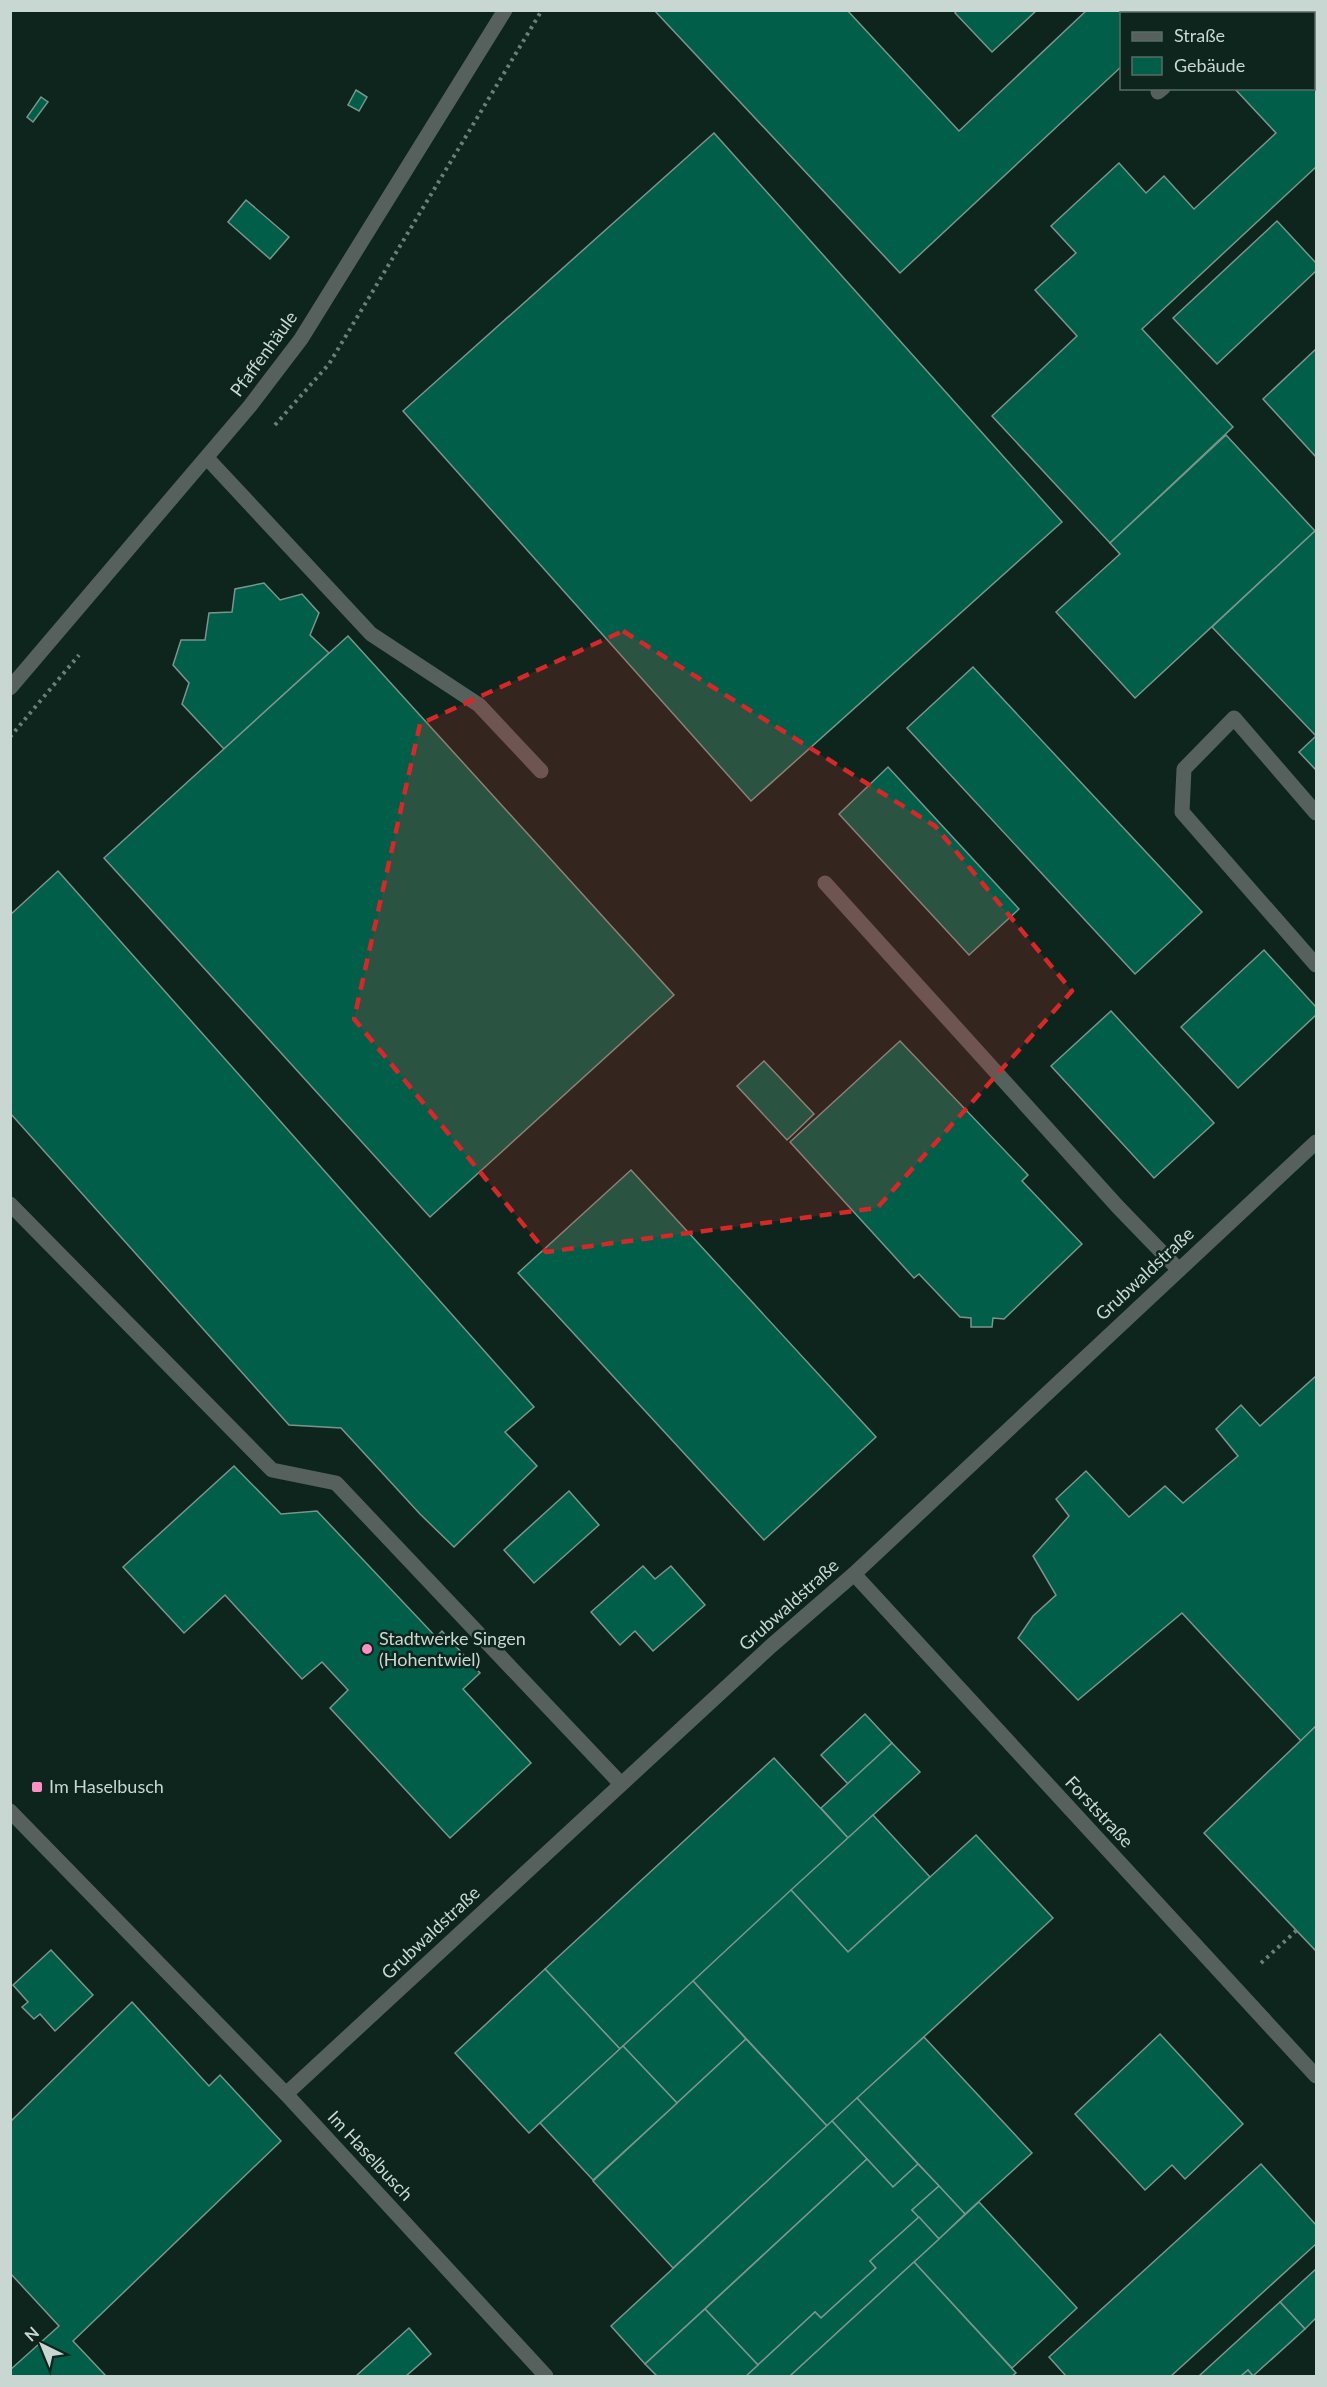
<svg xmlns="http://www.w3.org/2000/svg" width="1327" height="2387" viewBox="0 0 1327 2387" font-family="Lato,sans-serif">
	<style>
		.building { fill: #005e49; stroke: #7b958c; stroke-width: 1.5 }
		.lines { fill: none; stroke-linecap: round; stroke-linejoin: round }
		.path { stroke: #6b7e78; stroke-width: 4; stroke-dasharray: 3 4.5; stroke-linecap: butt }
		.service { stroke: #56615d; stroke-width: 15 }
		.minor { stroke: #56615d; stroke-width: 15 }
		.marked { fill: #d62828; fill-opacity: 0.2; stroke: #d62828; stroke-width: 4.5; stroke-dasharray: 12 8; stroke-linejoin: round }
		.poi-dot { fill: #fc8fc3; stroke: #0d251d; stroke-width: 2 }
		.labels { text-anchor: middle; stroke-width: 5; stroke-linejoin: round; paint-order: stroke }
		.street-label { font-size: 18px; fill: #c9d7d2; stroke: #0d251d }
		.poi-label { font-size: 18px; fill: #c9d7d2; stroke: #0d251d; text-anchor: start }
	</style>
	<rect width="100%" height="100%" fill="#0d251d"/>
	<g class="building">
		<path d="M654 10H847L959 131 1087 10H1141L1144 14H1122V66L900 273Z"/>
		<path d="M957 10H1037L992 52 955 13Z"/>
		<path d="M1280 10H1316V167L1142 329 1233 427 1110 543 992 416 1077 336 1035 290 1076 253 1051 226 1119 163 1146 193 1164 176 1194 209 1276 133 1234 88H1314V14H1276Z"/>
		<path d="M356 90 367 97 359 111 348 105Z"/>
		<path d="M41 97 48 102 33 122 27 117Z"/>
		<path d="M714 133 1062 522 751 801 403 411Z"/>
		<path d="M246 200 289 237 270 259 228 222Z"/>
		<path d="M1277 221 1316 263V271L1217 364 1173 318Z"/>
		<path d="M1316 349V457L1263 399Z"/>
		<path d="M1226 435 1315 531 1135 698 1056 612 1120 554 1110 543Z"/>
		<path d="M1315 531 1316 532V770L1299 752 1316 736 1212 627Z"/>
		<path d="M264 583 280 600 302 594 319 613 310 635 329 653 224 749 182 704 189 683 173 665 181 640H205L209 613 232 612 235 589Z"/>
		<path d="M348 636 674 995 430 1217 104 858Z"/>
		<path d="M973 667 1202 912 1135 974 907 728Z"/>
		<path d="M888 767 1019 909 969 955 839 814Z"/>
		<path d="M58 871 534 1407 505 1432 537 1466 454 1547 420 1514 341 1428 289 1425 10 1113V915Z"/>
		<path d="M1264 950 1316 1007V1015L1238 1088 1181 1027Z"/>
		<path d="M1111 1011 1214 1123 1154 1178 1051 1066Z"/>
		<path d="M900 1041 1028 1175 1022 1181 1082 1244 1004 1319 993 1318 992 1327H971V1318L960 1317 919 1274 914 1278 790 1142Z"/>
		<path d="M764 1061 814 1114 787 1140 737 1086Z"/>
		<path d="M631 1170 876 1437 764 1540 518 1273Z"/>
		<path d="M1316 1376V1726L1301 1741 1182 1613 1078 1700 1018 1638 1033 1616 1056 1595 1033 1556 1069 1516 1056 1499 1086 1471 1129 1517 1165 1486 1183 1503 1238 1456 1216 1429 1241 1405 1260 1426Z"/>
		<path d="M234 1466 281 1514 317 1511 436 1637 442 1631 480 1673 463 1689 531 1763 450 1838 330 1708 348 1690 322 1662 302 1679 225 1595 184 1633 123 1567Z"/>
		<path d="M569 1491 599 1525 534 1583 504 1550Z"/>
		<path d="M643 1566 655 1579 671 1566 705 1605 653 1651 635 1631 620 1645 591 1612Z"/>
		<path d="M865 1714 892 1743 848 1784 821 1755Z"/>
		<path d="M1316 1726V1951L1204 1833Z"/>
		<path d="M892 1743 920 1772 848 1838 821 1808Z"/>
		<path d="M774 1758 848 1838 620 2049 545 1969Z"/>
		<path d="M873 1815 930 1877 848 1952 791 1890Z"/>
		<path d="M976 1835 1053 1918 827 2126 693 1981 791 1890 848 1952Z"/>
		<path d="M51 1950 93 1995 55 2031 40 2014 34 2019 22 2007 28 2002 13 1985Z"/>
		<path d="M545 1969 620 2049 529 2133 455 2053Z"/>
		<path d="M693 1981 746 2039 677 2103 623 2046Z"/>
		<path d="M132 2002 209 2086 220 2075 281 2141 73 2341 106 2376H10V2370L59 2326 10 2273V2122Z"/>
		<path d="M1160 2034 1243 2124 1185 2179 1172 2165 1145 2190 1075 2114Z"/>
		<path d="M924 2037 1032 2153 965 2214 857 2098Z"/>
		<path d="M746 2039 827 2126 673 2268 593 2181Z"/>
		<path d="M623 2046 677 2103 593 2180 540 2123Z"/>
		<path d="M857 2098 918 2164 893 2187 832 2121Z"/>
		<path d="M832 2121 867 2159 645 2364 611 2326Z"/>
		<path d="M867 2159 893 2187 918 2164 939 2186 912 2210 919 2217 870 2261 876 2268 821 2318 815 2312 758 2365 705 2309Z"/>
		<path d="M1261 2164 1316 2225V2244L1171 2376H1066L1049 2357Z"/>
		<path d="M939 2186 965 2214 939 2239 912 2210Z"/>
		<path d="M979 2202 1077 2308 1012 2368 914 2262Z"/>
		<path d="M919 2217 939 2239 790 2376H746L815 2312 821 2318 876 2268 870 2261Z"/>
		<path d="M914 2262 1016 2373 1012 2376H790Z"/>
		<path d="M1316 2269V2318L1305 2329 1280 2302Z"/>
		<path d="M1280 2302 1305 2329 1253 2376 1248 2370 1241 2376H1199Z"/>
		<path d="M705 2309 758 2365 746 2376H657L645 2364Z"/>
		<path d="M409 2328 431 2354 406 2376H356Z"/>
		<path d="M1248 2370 1253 2376H1241Z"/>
	</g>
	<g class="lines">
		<g class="path">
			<path d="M275 425 329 364 542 10"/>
			<path d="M10 737 79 655"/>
			<path d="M1261 1963 1297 1930"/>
		</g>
		<g class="service">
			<path d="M1241 14 1245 10"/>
			<path d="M1158 92 1163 88"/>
			<path d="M207 458 371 634 479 705 541 771"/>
			<path d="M1316 813 1234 718 1184 769 1182 812 1316 965"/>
			<path d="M825 883 1118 1207 1179 1270"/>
			<path d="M10 1204 272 1470 336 1483 621 1784"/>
		</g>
		<g class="minor">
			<path d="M10 688 250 406 301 339 505 10"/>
			<path d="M854 1574 1316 2076"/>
			<path d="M10 1811 286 2094 546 2376"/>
			<path d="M286 2094 771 1646 854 1574 1316 1142"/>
		</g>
	</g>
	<path class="marked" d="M623 631 935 826 1072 991 877 1208 546 1252 354 1019 420 724Z"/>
	<g class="poi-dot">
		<circle cx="367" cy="1649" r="6"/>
		<rect x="31" y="1781" width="12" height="12" rx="3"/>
	</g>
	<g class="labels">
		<g class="street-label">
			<text transform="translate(264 354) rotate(-54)" y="6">Pfaffenhäule</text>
			<text transform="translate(1145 1274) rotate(-43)" y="6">Grubwaldstraße</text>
			<text transform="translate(789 1605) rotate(-42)" y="6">Grubwaldstraße</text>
			<text transform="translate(1099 1812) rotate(47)" y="6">Forststraße</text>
			<text transform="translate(431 1933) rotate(-43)" y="6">Grubwaldstraße</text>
			<text transform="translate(370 2156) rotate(47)" y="6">Im Haselbusch</text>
		</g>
		<g class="poi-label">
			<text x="379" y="1645">Stadtwerke Singen<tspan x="379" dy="21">(Hohentwiel)</tspan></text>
			<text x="49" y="1793">Im Haselbusch</text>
		</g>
	</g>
	<rect width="1327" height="2387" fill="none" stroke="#c9d7d2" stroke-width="24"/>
	<rect x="1120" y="12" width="195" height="78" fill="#0d251d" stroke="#586c65" stroke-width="1.5"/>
	<rect x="1132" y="32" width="30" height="9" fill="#56615d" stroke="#586c65" stroke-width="1.5"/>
	<text x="1174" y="42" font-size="18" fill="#c9d7d2">Straße</text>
	<rect x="1132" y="57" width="30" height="18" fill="#005e49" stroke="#586c65" stroke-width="1.5"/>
	<text x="1174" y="72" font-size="18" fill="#c9d7d2">Gebäude</text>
	<g transform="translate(42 2345) rotate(317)" stroke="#0d251d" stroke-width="4.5" paint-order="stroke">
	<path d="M0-4.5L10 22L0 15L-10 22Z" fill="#c9d7d2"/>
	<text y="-9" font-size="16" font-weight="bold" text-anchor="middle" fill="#c9d7d2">N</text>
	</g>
</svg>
